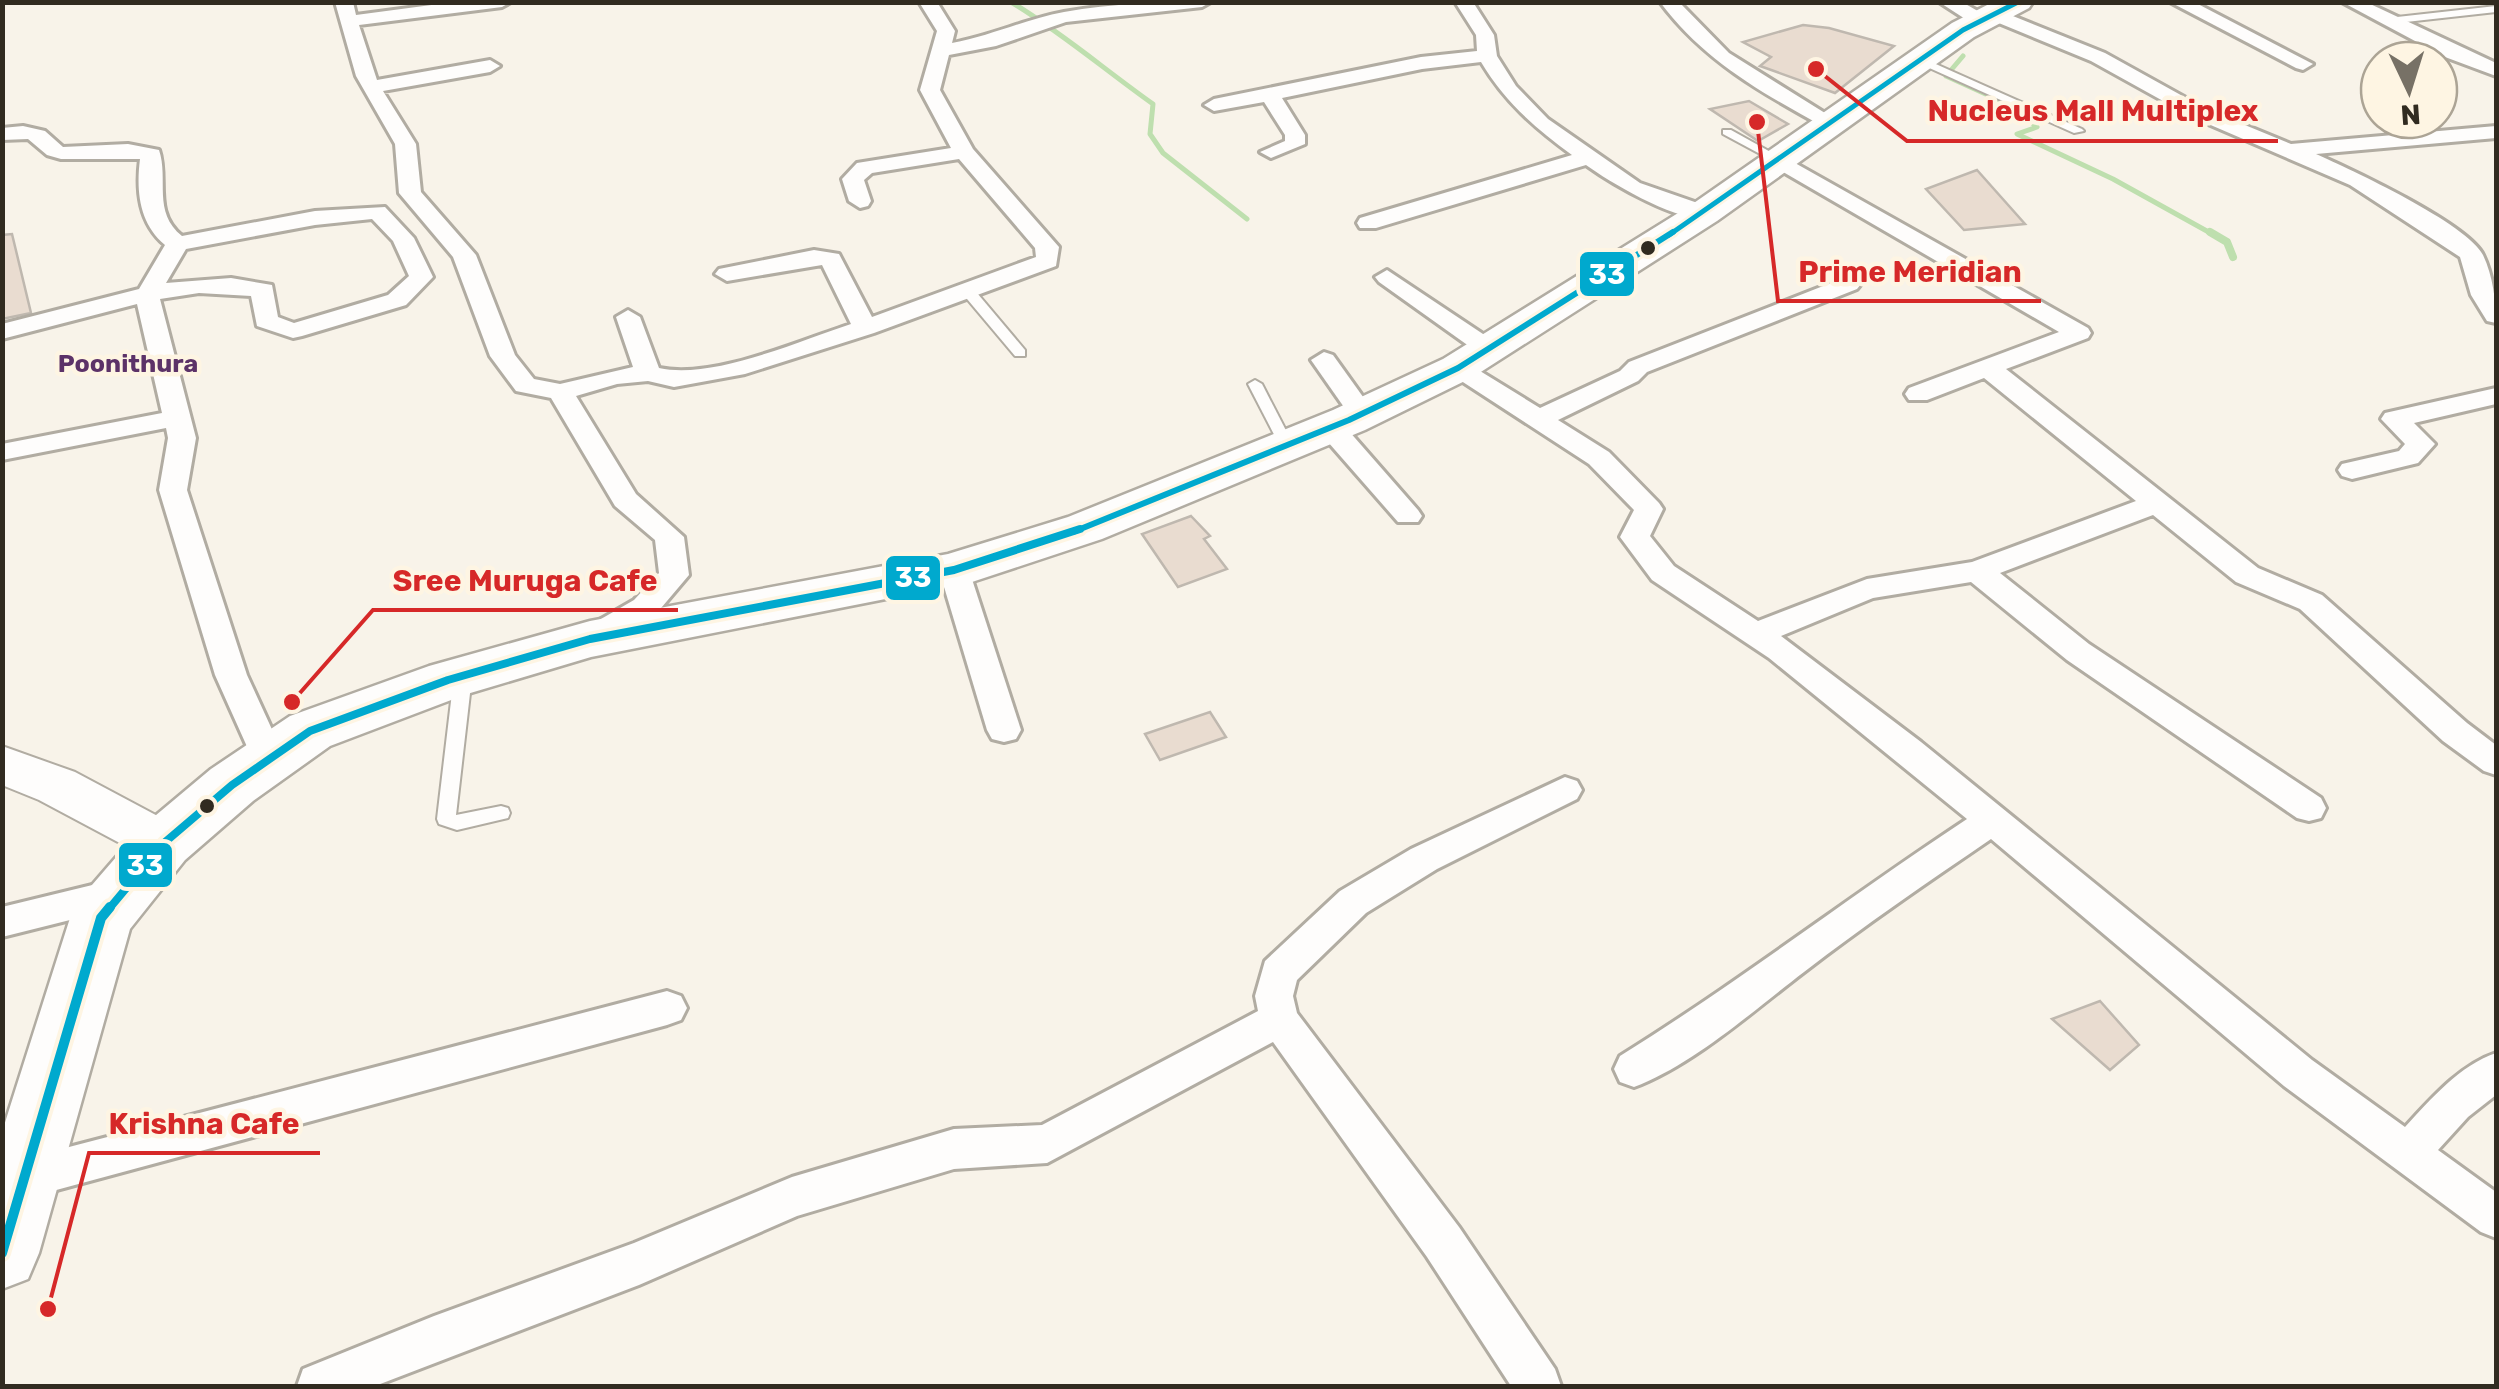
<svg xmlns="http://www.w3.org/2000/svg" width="2499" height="1389" viewBox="0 0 2499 1389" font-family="Rubik,sans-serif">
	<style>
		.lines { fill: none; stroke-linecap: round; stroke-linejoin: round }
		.stream-far1 { stroke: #bedfae; stroke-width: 5 }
		.stream { stroke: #bedfae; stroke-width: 8 }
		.building { fill: #e9dcd0; stroke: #bfb8af; stroke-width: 2.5 }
		.lane-casing { stroke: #b1aca2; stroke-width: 4 }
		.street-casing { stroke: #b1aca2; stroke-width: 6 }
		.secondary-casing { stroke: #b1aca2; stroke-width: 4 }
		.highway-casing { stroke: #b1aca2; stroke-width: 5 }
		.lane { fill: #fefdfc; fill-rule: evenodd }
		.street { fill: #fefdfc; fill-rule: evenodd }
		.secondary { fill: #fefdfc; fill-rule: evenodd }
		.highway { fill: #fefdfc; fill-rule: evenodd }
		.bus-1-far3-casing { stroke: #fef5e3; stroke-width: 10 }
		.bus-1-far2-casing { stroke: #fef5e3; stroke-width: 12 }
		.bus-1-far1-casing { stroke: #fef5e3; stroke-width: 15 }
		.bus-1-casing { stroke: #fef5e3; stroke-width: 18 }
		.bus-1-far3 { stroke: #00a9ce; stroke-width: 5 }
		.bus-1-far2 { stroke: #00a9ce; stroke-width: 6 }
		.bus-1-far1 { stroke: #00a9ce; stroke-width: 8 }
		.bus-1 { stroke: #00a9ce; stroke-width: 10 }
		.bus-dot { fill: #312b20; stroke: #fef5e3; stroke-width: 4 }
		.labels { text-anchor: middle; stroke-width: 9; stroke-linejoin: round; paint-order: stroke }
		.far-neighbourhood-label { font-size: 25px; font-weight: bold; fill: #5c3268; stroke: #fef5e3 }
		.leader { fill: none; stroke: #d62828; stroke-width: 4 }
		.callout-dot { fill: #d62828; stroke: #fef5e3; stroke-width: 4 }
		.callout-label { font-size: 30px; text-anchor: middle; font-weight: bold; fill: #d62828; stroke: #fef5e3; stroke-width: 9; stroke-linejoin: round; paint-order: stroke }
		.line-badge { stroke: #fef5e3; stroke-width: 4 }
		.badge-label { font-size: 28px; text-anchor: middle; font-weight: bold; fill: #fff }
	</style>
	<rect width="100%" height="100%" fill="#f8f3e9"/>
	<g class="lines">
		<g class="stream-far1">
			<path d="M1011 2C1061 32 1105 70 1153 104L1150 134 1163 153 1247 219"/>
			<path d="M1963 56 1946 76 2012 106 2037 127 2017 134 2113 179 2214 235"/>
		</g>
		<path class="stream" d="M2210 232 2227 242 2233 257"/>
	</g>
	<g class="building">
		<path d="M1803 25 1829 28 1894 46 1835 93 1760 66 1771 57 1743 42Z"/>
		<path d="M1749 101 1788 124 1758 141 1710 109Z"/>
		<path d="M1977 170 2025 224 1964 230 1926 189Z"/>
		<path d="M12 234 31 313 2 319V235Z"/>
		<path d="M1191 516 1210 536 1204 539 1227 569 1178 587 1142 534Z"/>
		<path d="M1210 712 1226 737 1160 760 1145 734Z"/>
		<path d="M2100 1001 2139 1045 2110 1070 2052 1019Z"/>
	</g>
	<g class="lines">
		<g class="lane-casing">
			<g id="lane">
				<path d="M2496 6V12L2388 24 2383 21 2388 18Z"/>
				<path d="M1920 57 2082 129 2084 131 2074 133 1916 62 1915 60Z"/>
				<path d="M1723 130H1731L1785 160 1775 162 1723 134Z"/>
				<path d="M967 286 972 287 1025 350V356H1015L962 293V287Z"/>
				<path d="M1255 380 1262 384 1294 446 1292 449 1287 450 1280 446 1248 384Z"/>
				<path d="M463 670 472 676 456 815 501 806 508 808 510 813 508 818 457 830 439 824 437 819 454 676Z"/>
			</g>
		</g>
		<g class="street-casing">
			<g id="street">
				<path d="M335 2H353L356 15 454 2H511L502 7 359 25 377 80 490 60 500 66 490 72 383 91 416 144 421 192 476 255 515 355 534 379 560 384 633 367 616 317 628 310 640 317 659 368C712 380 799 341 851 324L822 265 727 281 715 274 719 269 814 250 839 254 872 317 1036 257 1035 248 959 159 872 173 864 180 871 201 868 206 860 208 849 201 842 179 857 163 951 148 920 90 937 31 919 2H937L955 31 952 43C991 36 1026 19 1064 12 1112 3 1162 2 1211 2L1202 7 1066 22 996 46 949 55 940 90 973 149 1059 247 1056 266 874 333 745 374 674 387 648 381 617 384 576 396 636 494 684 537 689 575 656 614 598 646 587 643 582 635 587 627 634 600 659 573 655 540 615 506 551 398 516 391 490 356 453 257 399 193 395 144 356 76Z"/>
				<path d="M1455 2H1473L1494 35 1497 56 1516 86 1548 119 1640 183 1712 208 1715 213 1712 218C1681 225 1611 183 1586 165L1376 228H1360L1357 223 1360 218 1572 155C1535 128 1505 102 1481 62L1422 69 1282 98 1305 135V144L1271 158 1260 152 1285 141V135L1264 102 1214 111 1204 105 1214 99 1421 57 1477 51 1476 35Z"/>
				<path d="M1660 2H1679L1729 53 1841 123 1838 127H1824C1762 93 1703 60 1660 2Z"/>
				<path d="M1939 2H1962L1983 14 1986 10H1998L2105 53 2206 109 2291 144 2496 126V138L2316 154C2350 169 2468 224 2483 255 2493 276 2496 301 2496 323L2487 321 2471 295 2460 257 2350 185 2192 117 2091 61 1989 19 1987 24H1973Z"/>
				<path d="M2170 2H2194L2313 64 2303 70 2296 68Z"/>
				<path d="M2342 2H2366L2496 63V76L2445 57Z"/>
				<path d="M23 126 45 131 63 147 128 144 159 150C169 179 152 212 182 236L315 211 385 207 414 238 433 277 406 305 302 336 293 338 257 326 251 296 199 293 160 299 196 438 187 490 247 675 286 760 281 769 269 773 257 769 215 675 159 490 168 438 166 428 2 460V444L162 413 137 304 2 339V324L139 289 165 245C139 223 136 191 140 159H61L47 155 28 139 2 140V128ZM372 219 393 241 409 276 388 295 294 323 278 317 272 285 231 278 166 283 186 249 315 225Z"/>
				<path d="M1779 154 2088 328 2091 333 2088 338 2006 369 2258 568 2322 595 2467 723 2496 745V775L2484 771 2443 741 2300 609 2236 582 2153 515 2000 573 2089 644 2321 798 2326 808 2321 818 2309 821 2297 818 2067 660 1971 582 1873 598 1781 636 1921 742 2312 1060 2405 1127C2431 1099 2460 1065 2496 1053V1095L2468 1117 2438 1150 2496 1192V1238L2481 1232 2284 1086 1991 839C1928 882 1865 925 1804 972 1754 1010 1693 1065 1634 1087L1620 1082 1614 1069 1620 1056C1739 982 1850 896 1967 819L1769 658 1652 580 1620 537 1634 510 1589 464 1449 373 1445 368 1449 363H1467L1540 408 1620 371 1629 362 1841 279H1857L1861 284 1857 289 1647 372 1638 381 1558 420 1609 452 1659 503 1663 509 1650 536 1674 566 1758 621 1867 579 1972 562 2136 501 1984 378 1927 400H1909L1905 394 1909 388 2059 332 1771 165 1768 160Z"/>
				<path d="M1387 270 1498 344 1502 349 1498 354H1480L1379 282 1375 277Z"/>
				<path d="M1324 352 1333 355 1371 408 1375 414 1371 420H1353L1311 360Z"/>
				<path d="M2496 388V404L2414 423 2435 444 2418 463 2352 479 2342 476 2338 470 2342 464 2399 451 2405 444 2381 419 2385 413Z"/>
				<path d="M1331 420 1341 422 1418 510 1422 516 1418 522H1398L1321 434 1318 428 1321 422Z"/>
				<path d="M954 560 965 563 969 570 1021 730 1016 739 1004 742 992 739 987 730 939 570 943 563Z"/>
				<path d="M1565 777 1577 781 1582 790 1577 799 1437 869 1366 913 1297 980 1293 996 1297 1013 1459 1227 1555 1369 1561 1386H1511L1427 1257 1273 1042 1047 1163 954 1169 797 1216 639 1285 375 1386H297L303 1369 434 1316 634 1243 792 1177 954 1129 1042 1125 1258 1011 1255 996 1265 961 1340 891 1411 849Z"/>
				<path d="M117 879 130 883 135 894 130 905 2 937V907Z"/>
				<path d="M667 991 681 996 687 1008 681 1020 667 1025 23 1199 8 1193 2 1181 8 1165 23 1159Z"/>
			</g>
		</g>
		<g class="secondary-casing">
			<path id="secondary" d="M2 746 75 772 182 829 190 843 182 857 164 864 146 857 39 800 2 785Z"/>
		</g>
		<g class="highway-casing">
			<path id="highway" d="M1993 2H2033L2029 8 1974 37 1717 221 1473 377 1365 430 1102 539 972 582 591 657 467 694 330 746 253 801 185 860 130 929 39 1253 28 1279 2 1289V1132L70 918 79 900 143 826 211 769 290 716 429 666 590 621 948 554 1068 517 1333 410 1443 359 1691 205 1952 23Z"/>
		</g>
		<use href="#lane" class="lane"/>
		<use href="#street" class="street"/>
		<use href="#secondary" class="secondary"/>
		<use href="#highway" class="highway"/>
		<g class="bus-1-far3-casing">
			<path id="bus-1-far3" d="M1669 235 1963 30 2018 2"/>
		</g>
		<g class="bus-1-far2-casing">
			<path id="bus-1-far2" d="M1073 532 1349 420 1458 368 1673 232"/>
		</g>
		<g class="bus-1-far1-casing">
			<path id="bus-1-far1" d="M108 910 164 843 232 785 310 731 448 680 590 639 954 570 1080 529"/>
		</g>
		<g class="bus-1-casing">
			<path id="bus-1" d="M2 1253 101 918 110 907"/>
		</g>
		<use href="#bus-1-far3" class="bus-1-far3"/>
		<use href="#bus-1-far2" class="bus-1-far2"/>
		<use href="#bus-1-far1" class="bus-1-far1"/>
		<use href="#bus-1" class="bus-1"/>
	</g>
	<g class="bus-dot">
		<circle cx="1648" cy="248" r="9"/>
		<circle cx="207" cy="806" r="9"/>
	</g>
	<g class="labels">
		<g class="far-neighbourhood-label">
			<text x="128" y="372">Poonithura</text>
		</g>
	</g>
	<path class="leader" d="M1816 69L1907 141H2278M1757 122L1778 301H2041M292 702L373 610H678M48 1309L89 1153H320"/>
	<g class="callout-dot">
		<circle cx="1816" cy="69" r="10"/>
		<circle cx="1757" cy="122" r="10"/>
		<circle cx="292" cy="702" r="10"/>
		<circle cx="48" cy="1309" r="10"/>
	</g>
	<g class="callout-label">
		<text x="2093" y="121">Nucleus Mall Multiplex</text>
		<text x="1910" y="282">Prime Meridian</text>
		<text x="525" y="591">Sree Muruga Cafe</text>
		<text x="204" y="1134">Krishna Cafe</text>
	</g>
	<g class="line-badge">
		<rect x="1578" y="250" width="58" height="48" rx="10" fill="#00a9ce"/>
		<rect x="884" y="554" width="58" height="48" rx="10" fill="#00a9ce"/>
		<rect x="117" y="841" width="57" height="48" rx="10" fill="#00a9ce"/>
	</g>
	<g class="badge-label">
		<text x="1607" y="284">33</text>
		<text x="913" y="587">33</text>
		<text x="145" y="875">33</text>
	</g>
	<rect width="2499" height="1389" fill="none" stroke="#312b20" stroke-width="10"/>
	<g transform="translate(2409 90) rotate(176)"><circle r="48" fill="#fef5e3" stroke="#aca495" stroke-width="2.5"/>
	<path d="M0-8L18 38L0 25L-18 38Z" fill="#777166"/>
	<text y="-15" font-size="28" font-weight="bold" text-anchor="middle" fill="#312b20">N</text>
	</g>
</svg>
